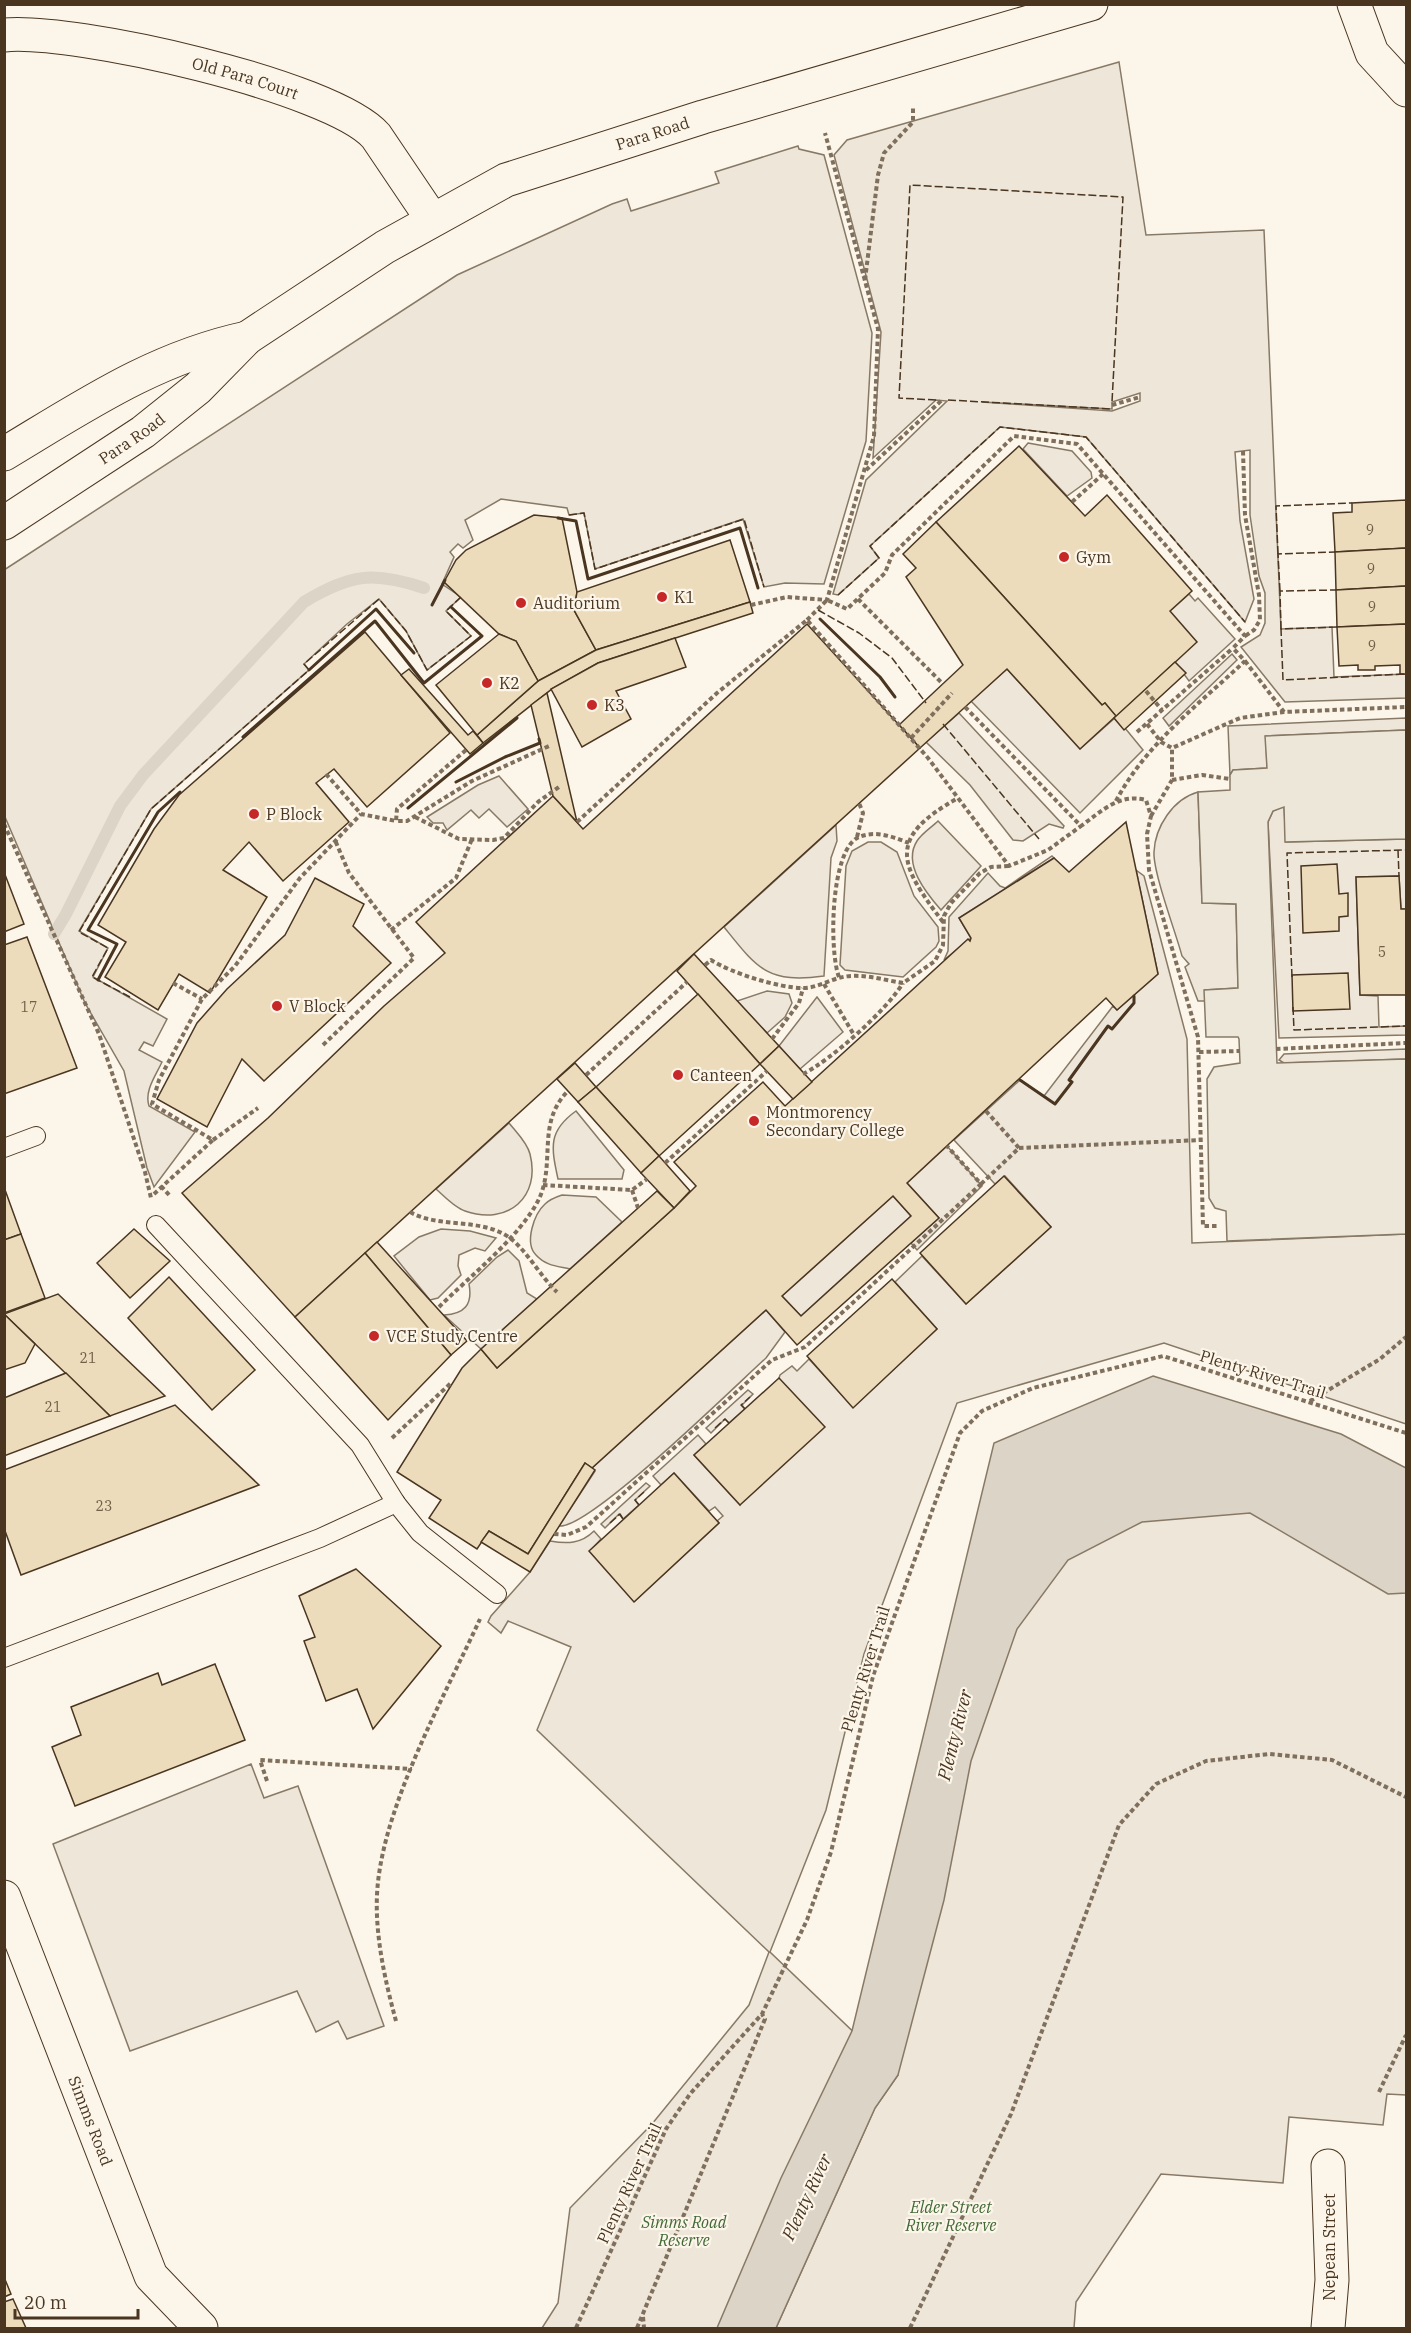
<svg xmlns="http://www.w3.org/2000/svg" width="1411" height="2333" viewBox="0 0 1411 2333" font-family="'IBM Plex Serif',serif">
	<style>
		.green { fill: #ede6d9; stroke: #887966; stroke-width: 1.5; fill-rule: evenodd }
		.parking { fill: #ede7d9; stroke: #887966; stroke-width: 1.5 }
		.water { fill: #dcd4c6; stroke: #887966; stroke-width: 1.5 }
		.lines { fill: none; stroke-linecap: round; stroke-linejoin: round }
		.stream { stroke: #dcd4c6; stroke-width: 12 }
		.building { fill: #ecdcbc; stroke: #4a3520; stroke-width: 1.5; fill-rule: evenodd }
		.lane-casing { stroke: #4a3520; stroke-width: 20 }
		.street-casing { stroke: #4a3520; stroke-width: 35 }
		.primary-casing { stroke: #4a3520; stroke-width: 35 }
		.path { stroke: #7f6f5c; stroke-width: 4; stroke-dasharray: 4.5 3; stroke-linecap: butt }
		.lane { stroke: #fbf6e9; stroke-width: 18 }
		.street { stroke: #fbf6e9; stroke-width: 33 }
		.primary { stroke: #fbf6e9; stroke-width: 33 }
		.fence { stroke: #4a3520; stroke-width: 1.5; stroke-dasharray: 8 3; stroke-linecap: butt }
		.wall { stroke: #4a3520; stroke-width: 3 }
		.poi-dot { fill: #c62828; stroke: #fbf6e9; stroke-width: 2 }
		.labels { text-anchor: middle; stroke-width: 4.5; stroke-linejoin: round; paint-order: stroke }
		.number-label { font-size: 14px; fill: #725f47 }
		.street-label { font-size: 16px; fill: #4a3520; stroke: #fbf6e9 }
		.poi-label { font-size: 16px; fill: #4a3520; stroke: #fbf6e9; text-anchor: start }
		.park-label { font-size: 16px; font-style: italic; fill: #436837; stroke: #fbf6e9 }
		.water-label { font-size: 18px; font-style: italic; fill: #4a3520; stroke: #fbf6e9 }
	</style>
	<rect width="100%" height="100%" fill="#fbf6e9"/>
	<g class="green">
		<path d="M1119 62 1146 235 1264 230 1281 629 1332 627 1334 677 1406 674V698L1285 702 1241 647 1260 635 1265 623V593L1259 576 1250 515V450L1235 452 1240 521 1254 599 1245 622 1086 437 1000 427 870 546 879 558 838 595 833 594 866 480 947 401 936 400 873 458 881 332 834 155 847 140ZM1140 393V401L1112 411 982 402 1112 409V402Z"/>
		<path d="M798 146 799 149 824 155 872 333 866 441 824 584 785 583 764 587 743 519 595 569 584 513 569 515 567 508 501 499 465 520 473 540 463 548 458 544 450 552 454 557 442 584 461 597 446 611 471 636 427 670 406 631 379 599 347 624 304 664 309 670 151 809 79 931 108 948 93 977 167 1019 153 1046 144 1042 139 1050 162 1062C156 1075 144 1091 149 1106L195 1132 154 1187 147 1168 124 1071 85 1003 5 817 4 570 457 275 612 204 627 199 631 211 719 183 715 172Z"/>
		<path d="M1028 443 1072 451 1091 472 1092 478 1067 496 1023 449Z"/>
		<path d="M1189 594 1195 601 1198 598 1235 639 1189 681 1175 662 1170 611Z"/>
		<path d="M1232 654 1237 660 1169 726 1163 718Z"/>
		<path d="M1007 669 1080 749 1116 717 1143 750 1080 813 971 701Z"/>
		<path d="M959 713 1064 826 1063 828 1049 824 1023 841 1013 840 970 785 926 742Z"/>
		<path d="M1406 718V730L1266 736 1267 768 1233 770 1230 775 1228 726Z"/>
		<path d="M499 776 528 809 507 827 489 809 479 818 471 810 447 830 443 823H433L427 817 478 785Z"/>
		<path d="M1198 792 1202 903 1236 904 1238 988 1205 990V1001H1198L1185 967 1189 964 1182 956C1176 933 1153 873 1154 852 1155 827 1173 799 1198 792Z"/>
		<path d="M1284 806 1286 842 1406 839V909H1401L1399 876 1356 877 1360 995 1378 996 1379 1027 1406 1026V1035L1279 1038 1268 822 1273 811Z"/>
		<path d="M938 821 981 866 941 910C927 894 902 864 917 841 922 833 932 827 938 821Z"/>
		<path d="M836 825 837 841 831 858 824 976C767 984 757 968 724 927Z"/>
		<path d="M868 842H881L897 852 914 896 938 927 939 941 936 947 903 977 845 970 840 965 846 866 852 851Z"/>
		<path d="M1052 856 1054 858 959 918 971 938 944 960 948 951 949 917 988 873 1000 886 1005 888Z"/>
		<path d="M1136 870 1144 876 1187 1039 1192 1243 1406 1234V1424L1164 1343 957 1403 864 1654 826 1810 770 1952 865 2043 977 1647 1103 1472 1406 1531V2095L1387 2094 1383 2125 1289 2117 1283 2183 1161 2174 1076 2302 1074 2328H776L875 2108 898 2075 874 2052 747 2328H542L558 2303 570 2208 652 2124 749 2005 769 1952 537 1730 571 1647 508 1621 501 1633 488 1622 491 1616 530 1572 550 1541C567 1544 581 1544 594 1531L601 1539 590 1551 635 1601 719 1523 717 1521 723 1516 715 1507 709 1511 674 1473 661 1485 653 1476 698 1435 706 1444 694 1455 740 1505 780 1375 792 1366 797 1371 809 1359 853 1407 937 1329 895 1282 922 1256 966 1304 1051 1227 1005 1176 995 1184 954 1140 1020 1080 1044 1096 1113 1006 1117 1010 1158 974Z"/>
		<path d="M767 991 789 994 792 1003 785 1017 767 1033 737 1001Z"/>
		<path d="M817 997 843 1032 800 1069 779 1046Z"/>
		<path d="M1406 1049V1059L1284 1063 1279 1060 1284 1054Z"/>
		<path d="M576 1111 624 1170 622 1179H558C551 1147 548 1131 576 1111Z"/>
		<path d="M509 1123C516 1132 527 1142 530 1154 541 1197 508 1226 465 1211 455 1208 444 1196 436 1189Z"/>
		<path d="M947 1146 982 1186 917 1250 911 1243 939 1218 907 1183Z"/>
		<path d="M562 1195 596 1197 622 1222 570 1269C557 1266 546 1266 536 1255 524 1243 534 1214 545 1204 550 1199 556 1197 562 1195Z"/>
		<path d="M893 1196 911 1216 801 1316 782 1296Z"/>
		<path d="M441 1229 470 1231 496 1238 485 1251 475 1248 459 1255 458 1266 461 1275 438 1298 430 1300 394 1256 419 1237Z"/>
		<path d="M508 1250 519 1261 527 1293 537 1299 481 1349 444 1315C464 1314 473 1305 469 1284L497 1257Z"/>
		<path d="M766 1310 785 1332 766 1358C735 1386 589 1530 559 1526L595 1471 592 1468Z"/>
		<path d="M748 1390 753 1394 742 1405 745 1409 729 1423 725 1419 711 1433 706 1428Z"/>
		<path d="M646 1483 650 1486 635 1500 639 1505 623 1519 619 1514 605 1528 601 1524Z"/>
		<path d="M251 1764 264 1798 298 1786 384 2026 347 2039 338 2021 316 2032 297 1991 130 2051 53 1844Z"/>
	</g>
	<path class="parking" d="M1406 730V839L1285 842 1284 807 1273 811 1268 822 1277 1063 1406 1059V1234L1227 1241 1226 1211 1215 1208 1209 1198 1207 1079 1214 1067 1240 1063 1239 1039 1238 1037H1206L1204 990 1238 988 1236 904 1202 903 1198 792 1230 790V775L1233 770 1267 768 1265 736Z"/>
	<path class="water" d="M1153 1376 1341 1434 1406 1468V1593L1388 1594 1250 1513 1142 1522 1068 1560 1017 1629 971 1761 944 1900 898 2075 875 2108 776 2328H717L781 2178 852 2031 994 1443Z"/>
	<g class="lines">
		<path class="stream" d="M54 934 66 914 120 806 143 775 304 602C351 574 373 571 424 588"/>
	</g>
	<g class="building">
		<path d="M1019 446 1085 516 1107 495 1192 591 1170 611 1197 642 1116 717 1105 703 1102 705 936 522Z"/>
		<path d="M1406 500V548L1335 552 1333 513 1352 512V503Z"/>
		<path d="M534 515 562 518 577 592 574 610 596 650 538 681 516 641 499 634 444 582 456 560 466 550Z"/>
		<path d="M936 522 1102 705 1105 703 1116 716 1080 749 1007 669 920 748 899 725 963 665 906 577 916 568 903 554Z"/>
		<path d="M730 540 750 602 596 650 574 610 577 592Z"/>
		<path d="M1406 548V586L1336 590 1335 552Z"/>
		<path d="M1406 586V624L1337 627 1336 590Z"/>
		<path d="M750 602 753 613 598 663 552 689 483 743 477 735 538 681 596 650Z"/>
		<path d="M807 624 920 748 295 1317 182 1193 268 1118 384 1006 445 953 416 922 553 796 583 829Z"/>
		<path d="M1406 624V674H1400V665L1375 666V670H1358V665L1339 666 1337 627Z"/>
		<path d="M365 632 450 733 367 807 334 769 316 783 349 822 283 881 249 842 223 870 267 897 210 993 179 974 158 1010 105 977 126 942 98 925 154 829 179 795Z"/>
		<path d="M499 634 516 641 538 681 477 735 436 685Z"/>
		<path d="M675 638 686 667 616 691 631 719 582 747 551 689 598 663Z"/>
		<path d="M1175 662 1186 673 1124 730 1114 718Z"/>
		<path d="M409 669 468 735 473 731 483 743 470 754 401 675Z"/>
		<path d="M547 693 577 822 553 796 531 705Z"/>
		<path d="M1126 822 1158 974 1117 1010 1106 998 907 1183 939 1218 797 1345 766 1310 592 1468 585 1463 528 1554 489 1531 477 1549 429 1518 441 1500 397 1472 462 1368 481 1349 497 1368 674 1208 696 1186 674 1162 763 1082 785 1106 968 939 970 941 971 938 959 918 1054 858 1069 872ZM893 1196 911 1216 801 1316 782 1296Z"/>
		<path d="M1337 864 1339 894 1348 893V916L1339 917V931L1303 933 1301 866Z"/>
		<path d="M4 872 24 924 4 932Z"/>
		<path d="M1399 876 1401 909H1406V995H1360L1356 877Z"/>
		<path d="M315 878 364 904 353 926 391 963 264 1081 242 1059 207 1127 157 1099 197 1023 227 989 285 935Z"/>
		<path d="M27 937 77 1068 4 1094V945Z"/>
		<path d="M694 954 779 1046 760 1064 677 971Z"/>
		<path d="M1348 973 1350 1009 1293 1011 1292 975Z"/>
		<path d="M698 994 760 1064 659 1156 596 1087Z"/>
		<path d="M779 1046 812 1082 793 1099 760 1064Z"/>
		<path d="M575 1063 596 1087 578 1102 557 1079Z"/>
		<path d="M596 1087 659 1156 641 1173 578 1102Z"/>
		<path d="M659 1156 690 1191 674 1208 641 1173Z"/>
		<path d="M1004 1176 1051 1227 966 1304 920 1253Z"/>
		<path d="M4 1187 21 1234 4 1240Z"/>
		<path d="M657 1191 674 1208 497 1368 481 1349Z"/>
		<path d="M134 1229 170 1261 130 1298 97 1263Z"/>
		<path d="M21 1234 45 1298 4 1313V1240Z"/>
		<path d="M377 1242 467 1341 451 1355 365 1253Z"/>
		<path d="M365 1253 451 1355 388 1420 295 1317Z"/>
		<path d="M169 1277 255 1370 212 1410 128 1318Z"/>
		<path d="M892 1279 937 1329 853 1408 807 1356Z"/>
		<path d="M58 1294 165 1396 110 1416 4 1314Z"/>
		<path d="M4 1314 35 1344 25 1363 4 1370Z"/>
		<path d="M66 1373 110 1416 4 1456V1398Z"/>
		<path d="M779 1378 825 1427 740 1505 694 1455Z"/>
		<path d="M175 1405 259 1485 21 1575 4 1528V1470Z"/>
		<path d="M585 1463 595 1470 530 1572 481 1542 489 1531 528 1554Z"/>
		<path d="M674 1473 719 1523 634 1602 589 1551Z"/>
		<path d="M356 1569 441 1646 373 1729 357 1689 326 1701 304 1641 315 1637 299 1596Z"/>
		<path d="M215 1664 245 1740 75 1806 52 1747 81 1735 71 1707 158 1673 162 1685Z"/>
		<path d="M4 2277 11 2294 4 2297Z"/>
		<path d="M13 2299 26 2328H4V2302Z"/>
	</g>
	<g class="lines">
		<g class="lane-casing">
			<g id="lane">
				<path d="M4 1148 36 1136"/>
				<path d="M156 1225 360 1445 396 1503 420 1533 497 1594"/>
				<path d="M4 1658 320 1538 396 1503"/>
			</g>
		</g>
		<g class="street-casing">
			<g id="street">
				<path d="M1354 4 1372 53 1406 90"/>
				<path id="s1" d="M4 35C73 28 332 86 376 136L432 219"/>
				<path id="s2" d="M4 1897 151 2276 201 2328"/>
				<path d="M1328 2328 1332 2280 1328 2166"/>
			</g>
		</g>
		<g class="primary-casing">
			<g id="primary">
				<path d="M4 454C84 406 154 358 247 338"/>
				<path id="s3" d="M4 523 143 432 198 388 247 338 385 247 506 180 703 117 1091 4"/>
			</g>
		</g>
		<g class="path">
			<path d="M865 280 878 175 884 153 913 122V108"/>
			<path d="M1112 405 1140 397"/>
			<path d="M1243 451 1245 515 1259 595 1260 620 1254 630 1245 636"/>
			<path d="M866 470 942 400"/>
			<path d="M1072 502 1103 474"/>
			<path d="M858 599 943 684"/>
			<path d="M751 605 787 597 827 600 874 436 878 329 825 133"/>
			<path d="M807 620 827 600 847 609 885 573 892 555 1014 436 1077 444 1245 636 1233 648 1245 661C1200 703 1145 745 1116 801"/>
			<path d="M1245 661 1284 712"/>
			<path d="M1146 691 1162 710"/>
			<path d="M965 707 1081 826C1102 811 1119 793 1146 800L1151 816 1147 834 1149 870 1198 1037 1203 1226H1218"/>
			<path d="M1147 724 1161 742 1172 748 1240 718 1284 712 1406 707"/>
			<path d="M1137 732 1233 648"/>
			<path d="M911 738 952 693"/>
			<path d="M466 750 397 809 396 821H407L472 781 549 746"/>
			<path d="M326 774 361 814 396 821"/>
			<path d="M1172 780 1202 775 1230 779"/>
			<path d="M1151 816 1172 780V748"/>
			<path d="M415 817 459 839 493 840 504 838 538 802 559 787"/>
			<path d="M577 822 717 693 807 620 928 758 1009 866 1048 850 1081 826"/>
			<path d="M4 824 99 1034 145 1172 151 1198"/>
			<path d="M857 837 863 813 859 803"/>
			<path d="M943 922C898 863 887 838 958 798"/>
			<path d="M391 930 456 878 472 839"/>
			<path d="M705 965 711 960C731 973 779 988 803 988 816 988 827 981 839 978 859 972 883 980 903 983L935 961 943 945 944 916 951 903 980 873 991 867 1008 866"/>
			<path d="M839 977C829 952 830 849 859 837 876 830 893 837 909 843"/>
			<path d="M173 983 202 999"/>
			<path d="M824 984 854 1035"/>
			<path d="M772 1039 799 1003 803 988"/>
			<path d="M323 1045 414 958 349 873 335 840"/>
			<path d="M1276 1049 1406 1043"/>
			<path d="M1199 1052 1240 1051"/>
			<path d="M803 1074C831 1060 887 1010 903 983"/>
			<path d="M586 1075 687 982"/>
			<path d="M213 1140 258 1108"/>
			<path d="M1019 1148 1201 1140"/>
			<path d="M665 1163 767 1071"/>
			<path d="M981 1184 1019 1148 986 1111"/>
			<path d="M543 1185 632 1190 647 1179"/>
			<path d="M161 1186 171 1197"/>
			<path d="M632 1190 638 1208"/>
			<path d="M154 1194 213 1140 152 1104 159 1080 202 999 235 966 300 878 361 814"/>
			<path d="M410 1212C440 1229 481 1217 510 1238 528 1252 540 1276 557 1292"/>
			<path d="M439 1307C470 1276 520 1237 539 1199 556 1162 536 1123 568 1091"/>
			<path d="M1310 1401 1380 1359 1406 1337"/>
			<path d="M392 1438 451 1383"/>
			<path d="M554 1534 567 1535 586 1527 772 1360 805 1347 981 1184 947 1146"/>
			<path d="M267 1781 260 1760 412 1769"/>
			<path d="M396 2021C384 1977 373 1927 378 1882 387 1799 445 1695 480 1619"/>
			<path d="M1379 2092 1406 2035"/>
			<path d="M643 2317 644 2328"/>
			<path d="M576 2328 666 2129 690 2094 762 2014 807 1920 831 1852 873 1676 960 1433 982 1411 1033 1388 1163 1356 1406 1433"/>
			<path d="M637 2328 765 2019 762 2014"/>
			<path d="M910 2328 1011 2114 1119 1825 1156 1784 1206 1761 1269 1754 1332 1760 1406 1797"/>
		</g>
		<use href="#lane" class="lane"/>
		<use href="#street" class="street"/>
		<use href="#primary" class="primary"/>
		<g class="fence">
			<path d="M936 400 899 398 910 185 1123 197 1112 402"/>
			<path d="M948 400 1112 409"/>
			<path d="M569 515 584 513 595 569 744 519 764 587"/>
			<path d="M1278 554 1276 506 1352 503"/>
			<path d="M1280 591 1278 554 1335 552"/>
			<path d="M838 595 879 558 870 546 1000 427 1086 437 1245 622"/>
			<path d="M818 610 859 633 892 658 926 703"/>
			<path d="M1337 627 1281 629 1283 680 1404 674"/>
			<path d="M1281 629 1280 591 1336 590"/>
			<path d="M943 724 1039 839"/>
			<path d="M1398 850 1399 876"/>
			<path d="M1292 977 1287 853 1406 850"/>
			<path d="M130 997 92 977 108 948 79 932 151 809 309 670 304 664 379 599 406 631 427 670 471 636 446 611 461 597"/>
			<path d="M1293 1007 1294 1030 1406 1026"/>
			<path d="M745 1409 741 1405 750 1397"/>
			<path d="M715 1428 725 1419 729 1423"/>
			<path d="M639 1505 635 1500 644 1492"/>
			<path d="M610 1523 620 1514 623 1519"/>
		</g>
		<g class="wall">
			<path d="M558 518 576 521 588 579 740 528 758 588"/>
			<path d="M432 605 445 580"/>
			<path d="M820 619 880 677 895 697"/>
			<path d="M309 670 376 609 414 653"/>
			<path d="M243 737 375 621 424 683 482 636 451 607"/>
			<path d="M456 782 505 757 540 743 539 739"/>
			<path d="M408 808 517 718"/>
			<path d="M98 980 117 944 88 930 158 812 180 792"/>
			<path d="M1020 1080 1055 1104 1072 1082 1069 1080 1108 1026 1112 1029 1134 1003V996"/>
		</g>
	</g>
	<g class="poi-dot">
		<circle cx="1064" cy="557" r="6"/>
		<circle cx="662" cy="597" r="6"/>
		<circle cx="521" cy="603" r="6"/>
		<circle cx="487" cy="683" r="6"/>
		<circle cx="592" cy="705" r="6"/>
		<circle cx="254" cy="814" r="6"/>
		<circle cx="277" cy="1006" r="6"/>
		<circle cx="678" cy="1075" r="6"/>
		<circle cx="754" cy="1121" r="6"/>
		<circle cx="374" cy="1336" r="6"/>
	</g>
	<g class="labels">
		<g class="number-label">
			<text x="1370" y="535">9</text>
			<text x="1371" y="574">9</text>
			<text x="1372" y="612">9</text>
			<text x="1372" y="651">9</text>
			<text x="1382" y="957">5</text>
			<text x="29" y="1012">17</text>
			<text x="88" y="1363">21</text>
			<text x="53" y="1412">21</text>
			<text x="104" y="1511">23</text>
		</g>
		<g class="street-label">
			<text dy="6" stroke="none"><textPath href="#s1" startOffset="246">Old Para Court</textPath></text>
			<text dy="6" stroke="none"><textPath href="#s3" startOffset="764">Para Road</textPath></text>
			<text dy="6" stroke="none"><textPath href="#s3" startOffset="153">Para Road</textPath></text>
			<text transform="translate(1263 1374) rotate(17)" y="6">Plenty River Trail</text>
			<text transform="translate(865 1669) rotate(-73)" y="6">Plenty River Trail</text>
			<text dy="6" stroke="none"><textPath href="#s2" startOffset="240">Simms Road</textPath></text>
			<text transform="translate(629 2183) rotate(-65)" y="6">Plenty River Trail</text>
			<text transform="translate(1329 2247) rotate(-90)" y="6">Nepean Street</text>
		</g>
		<g class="poi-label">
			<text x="1076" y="563">Gym</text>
			<text x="674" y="603">K1</text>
			<text x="533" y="609">Auditorium</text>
			<text x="499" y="689">K2</text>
			<text x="604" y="711">K3</text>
			<text x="266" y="820">P Block</text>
			<text x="289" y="1012">V Block</text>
			<text x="690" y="1081">Canteen</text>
			<text x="766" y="1118">Montmorency<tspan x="766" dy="18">Secondary College</tspan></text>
			<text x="386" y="1342">VCE Study Centre</text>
		</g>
		<g class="park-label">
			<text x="951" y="2213">Elder Street<tspan x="951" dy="18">River Reserve</tspan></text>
			<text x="684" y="2228">Simms Road<tspan x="684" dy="18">Reserve</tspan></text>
		</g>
		<g class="water-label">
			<text transform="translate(955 1735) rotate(-76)" y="6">Plenty River</text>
			<text transform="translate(807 2197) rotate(-65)" y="6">Plenty River</text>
		</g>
	</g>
	<rect width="1411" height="2333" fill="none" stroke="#4a3520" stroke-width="12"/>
	<path d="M15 2309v9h123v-9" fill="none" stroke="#4a3520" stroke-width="3"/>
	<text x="24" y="2309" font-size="18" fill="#4a3520" stroke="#fbf6e9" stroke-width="4.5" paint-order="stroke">20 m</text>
</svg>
